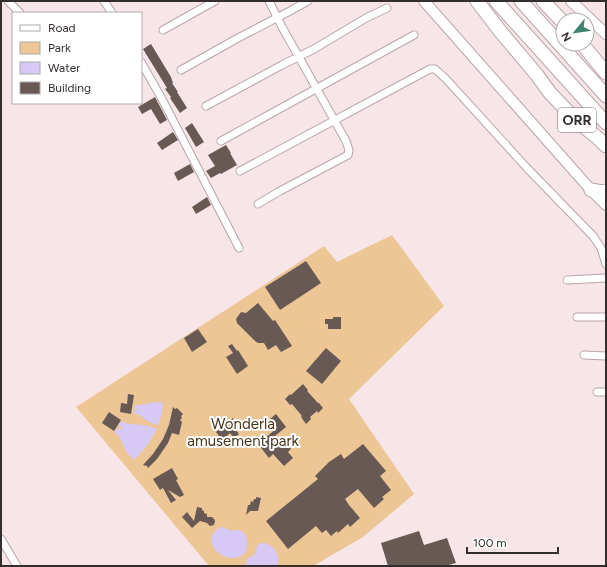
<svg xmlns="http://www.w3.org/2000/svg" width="607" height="567" viewBox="0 0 607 567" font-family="Figtree,sans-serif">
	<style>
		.green { fill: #ecc695 }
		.water { fill: #d6c9f6 }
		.building { fill: #685954 }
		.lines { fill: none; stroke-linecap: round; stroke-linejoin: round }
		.minor-casing { stroke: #b8a6aa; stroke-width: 9 }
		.secondary-casing { stroke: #b8a6aa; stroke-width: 12 }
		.motorway-casing { stroke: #b8a6aa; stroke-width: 15 }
		.minor { stroke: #fff; stroke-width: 7 }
		.secondary { stroke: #fff; stroke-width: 10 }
		.motorway { stroke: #fff; stroke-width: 13 }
		.labels { text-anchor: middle; stroke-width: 4; stroke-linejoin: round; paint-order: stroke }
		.shield { fill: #fff; stroke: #726d6d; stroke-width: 1 }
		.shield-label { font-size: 14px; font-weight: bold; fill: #352e2f }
		.park-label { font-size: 15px; fill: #4b3517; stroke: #fff }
	</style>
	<rect width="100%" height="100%" fill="#f8e5e8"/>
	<path class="green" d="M392 235 444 306 349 399 414 494 363 537 313 566H209L76 407 324 246 337 262Z"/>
	<g class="water">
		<path d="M156 402 163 403 162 413 158 425C148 424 143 415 133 413L134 410H137V409H134L135 405C142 406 148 403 156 402Z"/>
		<path d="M122 421 128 424 145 425 157 429C151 440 144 450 134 460L135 461 131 457 126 451 119 436 114 432 119 427 121 429 123 428 119 425Z"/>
		<path d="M221 527C225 527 226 529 229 530 233 532 235 529 238 530 249 532 250 548 243 555 223 567 197 539 221 527Z"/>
		<path d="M260 543C273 542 281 554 277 566H245L247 559C256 554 254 557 257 546Z"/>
	</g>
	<g class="building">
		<path d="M151 44 171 77 173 83H172L178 92H177L187 108 180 113 170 98 171 97 165 89 167 88 143 49Z"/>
		<path d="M155 97 167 120 160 124 151 109 142 114 138 107Z"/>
		<path d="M192 123 204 142 196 147 185 128Z"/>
		<path d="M173 132 178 140 162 150 157 143Z"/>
		<path d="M226 145 231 153H230L237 165 221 174 220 173 211 178 206 171 215 166 208 155Z"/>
		<path d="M190 164 194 172 178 181 174 173Z"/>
		<path d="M207 197 211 205 196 214 192 207Z"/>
		<path d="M306 261 321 283 280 310 265 287Z"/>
		<path d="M258 303 273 321 275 320 292 346 281 352 276 345 268 350 264 343H258L255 341 237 323 236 319 241 312 246 313Z"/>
		<path d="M333 317H341V329H328V324H325V319H333Z"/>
		<path d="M198 329 207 342 192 352 184 338Z"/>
		<path d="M232 344 237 351 238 350 248 366 237 374 226 357 233 353 228 346Z"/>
		<path d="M326 348 341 361 322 384 306 371Z"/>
		<path d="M303 384 308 390 307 391 318 403H319L323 408 318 413 317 411 310 417 311 419 306 424 301 417 302 416 292 404 290 405 285 399 290 394 291 395Z"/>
		<path d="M128 394 134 395 131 414 120 412 121 403 127 404Z"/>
		<path d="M173 407 175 409 177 408 183 414 181 416 182 418 180 420 182 422 179 435 172 433 168 443 157 459 148 468 147 466 143 465 153 454 163 439 169 425Z"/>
		<path d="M109 412 121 420 114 431 102 423Z"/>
		<path d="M276 414 286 427 275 436 284 447 287 444 291 449 288 452 293 458 284 466 273 454 269 458 258 444 277 428 270 419Z"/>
		<path d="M233 418 239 426 235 429 239 434 234 438 230 433 222 440 216 432Z"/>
		<path d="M363 444 386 471 380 476 391 490 382 497 384 499 374 508 358 489 345 499 349 505 360 518 350 527 348 524 338 533 337 531 331 536 326 530 322 533 316 526 288 549 266 521 318 479 315 476 329 462 341 454 344 459Z"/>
		<path d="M172 468 178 479 176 480 184 495 180 497 168 490 176 500 171 503 163 488 160 490 153 479Z"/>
		<path d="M256 497 261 498 258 511H250L246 515 248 505H250L251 501 253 502 254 499H256Z"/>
		<path d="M197 507 202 508V510L204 511V513L207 514V517H212L214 519 215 521 214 525 210 526 207 523 200 521 192 528 182 517 187 512 194 521Z"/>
		<path d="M419 531 424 545 447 538 456 563 445 566H388L381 543Z"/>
	</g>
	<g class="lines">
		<g class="minor-casing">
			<g id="minor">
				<path d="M8 1 20 13"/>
				<path d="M104 1 112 13"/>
				<path d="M163 30 215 1"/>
				<path d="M141 62 162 99 239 248"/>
				<path d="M181 70 238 38 290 11 308 1"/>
				<path d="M206 106 282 65 314 49 366 18 387 8"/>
				<path d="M221 141 414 35"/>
				<path d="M240 171 430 69H435L446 79 527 168 593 236 601 248 606 264"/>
				<path d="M258 204 280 191 348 155 349 150 346 141 282 27 269 1"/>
				<path d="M567 280 606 278"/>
				<path d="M577 317H606"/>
				<path d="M584 355 606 356"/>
				<path d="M597 392H606"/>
				<path d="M1 539 17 566"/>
			</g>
		</g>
		<g class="secondary-casing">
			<g id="secondary">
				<path d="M424 1 591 190 606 205"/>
				<path d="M571 1 606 34"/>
			</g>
		</g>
		<g class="motorway-casing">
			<g id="motorway">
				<path d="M477 1 500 31 537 75 550 93 576 120 599 139 606 146"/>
				<path d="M496 1 606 123"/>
				<path d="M521 1 606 96"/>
				<path d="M543 1 563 22"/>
				<path d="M582 44 606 73"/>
				<path d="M591 190 602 192 606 191"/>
			</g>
		</g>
		<use href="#minor" class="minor"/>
		<use href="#secondary" class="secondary"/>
		<use href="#motorway" class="motorway"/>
	</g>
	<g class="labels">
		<rect class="shield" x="558" y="108" width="38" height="24" rx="3"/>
		<g class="shield-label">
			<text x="577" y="125">ORR</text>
		</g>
		<g class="park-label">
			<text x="243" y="429">Wonderla<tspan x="243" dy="17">amusement park</tspan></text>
		</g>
	</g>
	<rect width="607" height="567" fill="none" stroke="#352e2f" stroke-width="4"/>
	<rect x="12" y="12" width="130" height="92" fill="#ffffff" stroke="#aeabac"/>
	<rect x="20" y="25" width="20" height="6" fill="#ffffff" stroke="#aeabac"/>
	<text x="48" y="32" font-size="12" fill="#352e2f">Road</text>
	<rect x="20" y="42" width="20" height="12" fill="#ecc695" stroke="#aeabac"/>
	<text x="48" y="52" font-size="12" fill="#352e2f">Park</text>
	<rect x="20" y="62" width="20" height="12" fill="#d6c9f6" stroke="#aeabac"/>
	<text x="48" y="72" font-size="12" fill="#352e2f">Water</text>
	<rect x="20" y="82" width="20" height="12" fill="#685954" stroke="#aeabac"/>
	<text x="48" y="92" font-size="12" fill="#352e2f">Building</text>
	<g transform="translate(575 32) rotate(241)"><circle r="19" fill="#ffffff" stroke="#aeabac"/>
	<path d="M0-3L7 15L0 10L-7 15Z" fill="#418170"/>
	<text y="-6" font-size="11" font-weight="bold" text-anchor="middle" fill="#352e2f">N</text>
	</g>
	<path d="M467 547v6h91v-6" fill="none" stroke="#352e2f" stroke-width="2"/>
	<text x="473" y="547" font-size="12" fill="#352e2f" stroke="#ffffff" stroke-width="3" paint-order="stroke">100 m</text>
</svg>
